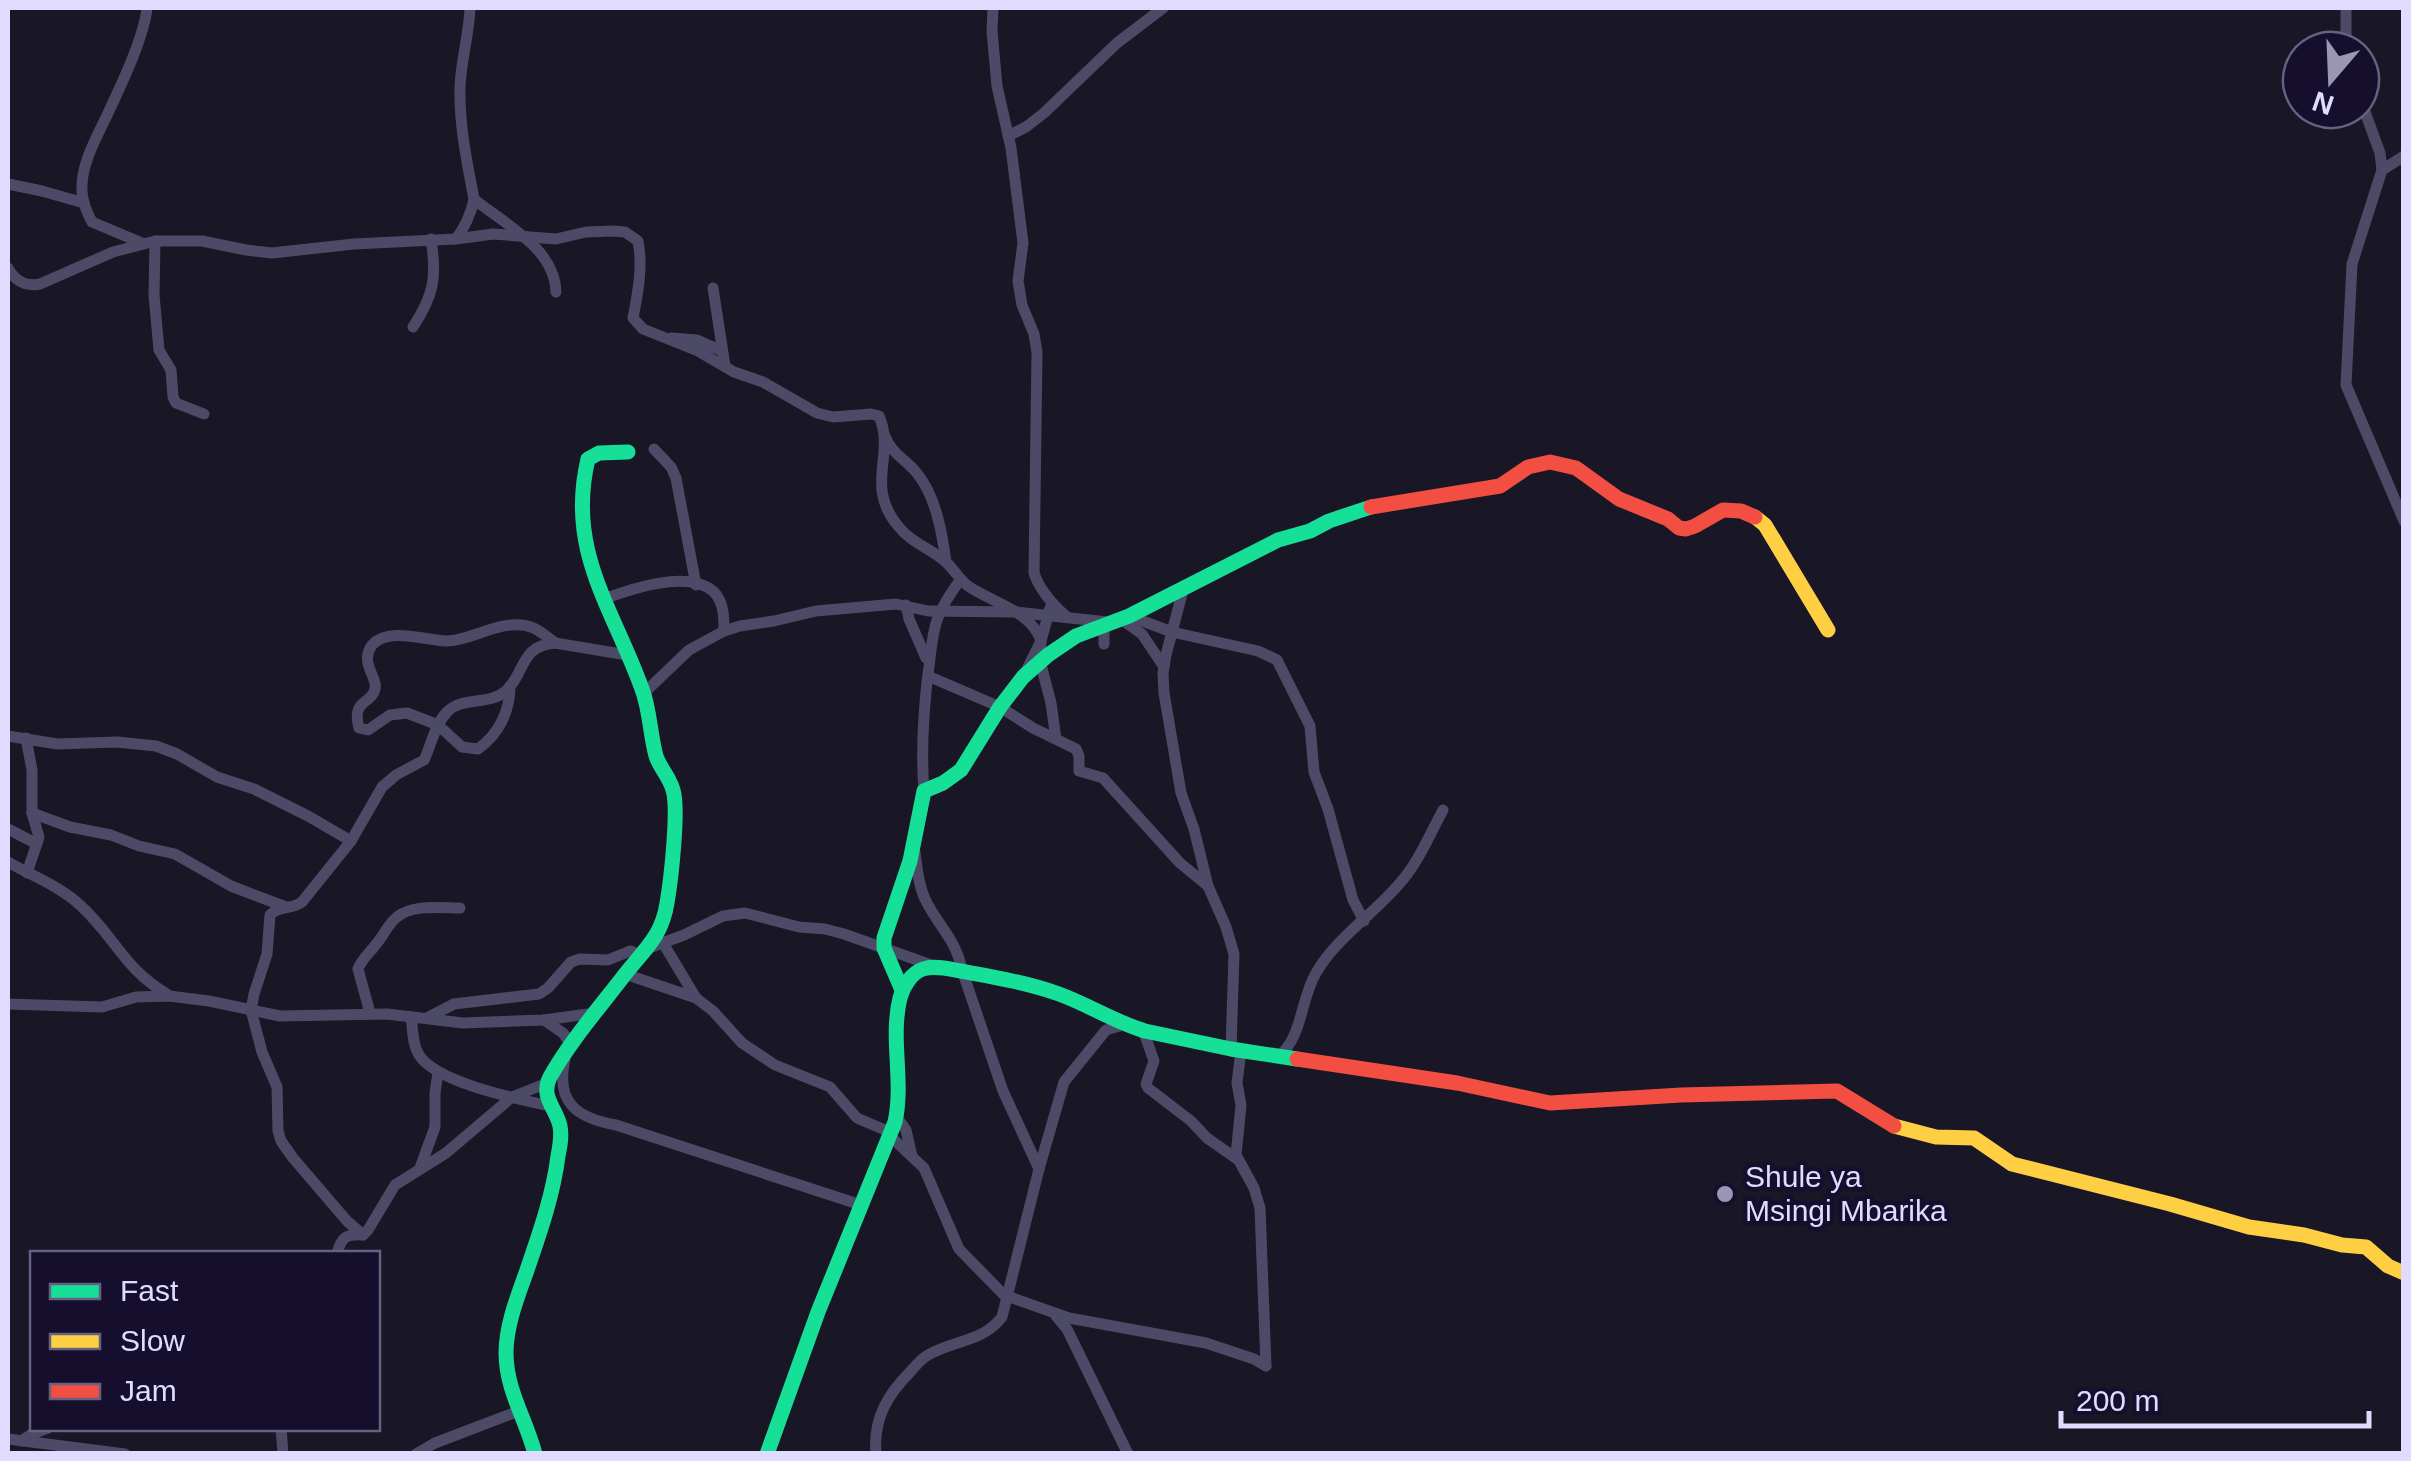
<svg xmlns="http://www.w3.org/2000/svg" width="2411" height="1461" viewBox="0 0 2411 1461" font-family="Arial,sans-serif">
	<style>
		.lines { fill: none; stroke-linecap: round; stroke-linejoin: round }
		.street { stroke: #4d4a67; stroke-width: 11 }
		.fast { stroke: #16e098; stroke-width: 15 }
		.slow { stroke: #ffcf43; stroke-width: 15 }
		.jam { stroke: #f24e42; stroke-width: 15 }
		.poi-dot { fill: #9b96b3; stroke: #150f2d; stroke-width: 4 }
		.labels { text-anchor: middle; stroke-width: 9; stroke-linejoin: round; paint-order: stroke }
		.poi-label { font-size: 30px; fill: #e1dbff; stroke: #150f2d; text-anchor: start }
	</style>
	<rect width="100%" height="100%" fill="#191626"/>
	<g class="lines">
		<g class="street">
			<path d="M993 8 992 31 997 86 1011 148 1023 243 1018 281 1022 305 1034 334 1037 352 1034 573C1040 591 1053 605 1067 617"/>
			<path d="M2346 8V50"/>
			<path d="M2361 101 2380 153 2382 170 2352 264 2346 385 2404 521"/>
			<path d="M1008 136 1026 127 1044 113 1117 43 1163 8"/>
			<path d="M2382 170 2404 156"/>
			<path d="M8 184 42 191 84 203"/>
			<path d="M474 199C504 224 555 248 556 292"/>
			<path d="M456 239 493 234 556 239 586 232 613 231 625 232 638 241C643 267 638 292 633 318L643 329 698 351 734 372 763 382 817 413 833 417 871 414 879 416C896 455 864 485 898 526 911 543 932 549 947 563 955 571 960 580 968 586 991 602 1032 611 1041 641L1025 673"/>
			<path d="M155 241 154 295 159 350 171 370 173 397 176 403 204 414"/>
			<path d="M142 243 92 222C87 213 83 202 82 192 80 164 98 135 109 111 122 83 144 37 147 8"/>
			<path d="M8 268C15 281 25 287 40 284L113 252 155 241H202L246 250 272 253 354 244 456 239C465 227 471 214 474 199 467 162 459 125 460 87 461 60 469 35 470 8"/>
			<path d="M713 288 725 366"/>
			<path d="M413 327C434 295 437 277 431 239"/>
			<path d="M671 338 697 340 722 351"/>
			<path d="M885 436C891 453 904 458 916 472 936 496 942 532 946 562"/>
			<path d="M654 449 671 467 676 478 696 585"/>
			<path d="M1183 590 1166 655 1163 673 1164 693 1181 793 1194 829 1208 886 1226 927 1234 954 1231 1049"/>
			<path d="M604 599C631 589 688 569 714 592 724 602 724 618 724 631"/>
			<path d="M906 605 909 619 926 658"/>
			<path d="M1050 608 1041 641 1040 661 1051 703 1056 739"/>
			<path d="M1129 616 1172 632 1258 651 1277 660 1310 726 1314 772 1328 809 1353 900 1364 921"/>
			<path d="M1121 619 1142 634 1164 667"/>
			<path d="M1104 624V644"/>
			<path d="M928 676 1000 707 1033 728 1076 749 1079 756V771L1103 778 1180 863 1208 886"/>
			<path d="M510 686C510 711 499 734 478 749L462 747 438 725 407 713 390 715 368 730 359 728C351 699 372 704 375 689 378 677 359 663 372 645 388 626 427 641 447 641 472 640 496 622 522 625 535 626 545 635 555 643"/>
			<path d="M644 693 689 650 724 631 740 626 774 621 816 611 896 604 928 611 1015 612 1108 622"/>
			<path d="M8 736 57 744 117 742 156 746 177 754 217 777 254 789 308 816 351 841"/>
			<path d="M26 738 32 770V813L39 837 27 873"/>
			<path d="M924 791C921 754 923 719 927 682 934 634 929 621 961 579"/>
			<path d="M32 813 70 827 111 835 139 846 175 854 231 886 286 907"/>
			<path d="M8 829 37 844"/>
			<path d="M915 852C917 867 918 884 925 899 938 926 956 939 962 970L1003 1091 1039 1169"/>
			<path d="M8 862C32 876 60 886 81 906 115 937 124 969 167 994"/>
			<path d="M663 943 696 998"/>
			<path d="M649 948 684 935 723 916 745 913 799 927 825 929 844 934 934 966"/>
			<path d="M625 974 696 998 713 1011 742 1043 775 1065 830 1087 857 1118 892 1133"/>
			<path d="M8 1004 102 1007 136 997 169 996 209 1001 280 1016 387 1014 463 1023 544 1020 595 1013"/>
			<path d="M370 1013 358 969C362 958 370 953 377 943 384 935 388 924 397 917 412 904 442 908 460 908"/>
			<path d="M411 1017C413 1029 412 1044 419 1055 437 1083 518 1099 550 1106"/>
			<path d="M427 1018 454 1004 539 994 548 988 571 962 580 959 608 960 630 951 641 955"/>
			<path d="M544 1020 563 1033 572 1046"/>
			<path d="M1143 1030 1154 1061 1146 1084 1148 1088 1191 1121 1207 1138 1237 1159"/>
			<path d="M1241 1051 1237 1083 1241 1105 1236 1155 1254 1188 1260 1208 1266 1366"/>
			<path d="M1278 1057C1303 1037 1300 1000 1316 973 1336 938 1374 914 1400 883 1418 863 1430 834 1443 810"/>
			<path d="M565 1059C555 1103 577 1118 616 1125L861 1205"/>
			<path d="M896 1116 906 1130 912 1156"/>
			<path d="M890 1136 924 1168 959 1249 1004 1295 1069 1318 1206 1343 1254 1359 1266 1366"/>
			<path d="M420 1168 435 1127V1093L438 1072"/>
			<path d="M363 1235 347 1221 293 1158 281 1141 278 1131 277 1087 262 1052 251 1010 254 994 267 954 270 915C278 905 292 910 302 902L351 841 382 787 396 775 424 760C432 744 434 725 448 711 464 696 490 706 507 690 526 671 520 646 555 643L627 655"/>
			<path d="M337 1254C341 1237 346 1234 363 1235L368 1230 395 1185 446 1153 512 1097 547 1083"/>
			<path d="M1056 1316 1067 1329 1128 1454"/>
			<path d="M281 1428 283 1454"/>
			<path d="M8 1439 125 1454"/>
			<path d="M21 1441 32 1434 48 1428"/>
			<path d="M416 1454 435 1443 519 1411"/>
			<path d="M876 1454C873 1419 887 1395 911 1371 916 1365 921 1359 928 1355 954 1340 983 1342 1002 1317L1039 1169 1064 1082 1106 1030 1126 1024"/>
		</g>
		<g class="fast">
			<path d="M902 990 884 948V938L910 861 924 791 943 783 961 770 1000 707 1023 677 1048 655 1076 636 1129 616 1278 540 1310 531 1329 521 1371 507"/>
			<path d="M535 1454C526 1419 506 1390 506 1353 506 1326 517 1298 526 1273 539 1235 553 1196 558 1156 560 1146 562 1136 560 1126 556 1108 540 1097 550 1077 571 1040 600 1007 626 973 645 949 662 936 667 903 671 880 679 809 673 790 670 778 660 768 656 756 650 734 650 710 642 689 613 608 566 551 588 459L599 453 628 452"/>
			<path d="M767 1454 818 1312 895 1122C904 1081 890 1039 900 998 903 987 911 973 923 969 935 965 949 969 961 971 994 977 1028 983 1059 994 1089 1005 1115 1022 1145 1031L1231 1049 1297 1059"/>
		</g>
		<g class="slow">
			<path d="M1755 517 1765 525 1828 630"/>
			<path d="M1894 1126 1936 1137 1974 1138 2012 1164 2170 1204 2249 1227 2304 1235 2342 1245 2366 1247 2388 1266 2404 1273"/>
		</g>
		<g class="jam">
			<path d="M1371 507 1500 486 1528 467 1550 462 1576 468 1619 499 1668 519 1679 528 1686 529 1695 526 1723 510 1741 511 1755 517"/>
			<path d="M1297 1059 1457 1083 1550 1103 1681 1095 1837 1091 1894 1126"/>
		</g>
	</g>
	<circle class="poi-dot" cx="1725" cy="1194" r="10"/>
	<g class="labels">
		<g class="poi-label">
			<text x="1745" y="1187">Shule ya<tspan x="1745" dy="34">Msingi Mbarika</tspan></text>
		</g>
	</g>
	<rect width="2411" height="1461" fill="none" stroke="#e1dbff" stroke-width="20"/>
	<rect x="30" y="1251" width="350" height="180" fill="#150f2d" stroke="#676181" stroke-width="2.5"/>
	<rect x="50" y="1284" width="50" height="15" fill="#16e098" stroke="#676181" stroke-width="2.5"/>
	<text x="120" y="1301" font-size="30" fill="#e1dbff">Fast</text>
	<rect x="50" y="1334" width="50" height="15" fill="#ffcf43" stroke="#676181" stroke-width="2.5"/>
	<text x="120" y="1351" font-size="30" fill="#e1dbff">Slow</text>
	<rect x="50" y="1384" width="50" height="15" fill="#f24e42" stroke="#676181" stroke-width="2.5"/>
	<text x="120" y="1401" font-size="30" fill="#e1dbff">Jam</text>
	<g transform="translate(2331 80) rotate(199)"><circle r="48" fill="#150f2d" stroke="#676181" stroke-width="2.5"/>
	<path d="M0-8L18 38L0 25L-18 38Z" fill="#9b96b3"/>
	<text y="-15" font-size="28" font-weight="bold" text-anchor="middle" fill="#e1dbff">N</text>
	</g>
	<path d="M2061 1411v15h308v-15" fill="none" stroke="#e1dbff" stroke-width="5"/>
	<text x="2076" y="1411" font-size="30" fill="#e1dbff" stroke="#150f2d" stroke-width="8" paint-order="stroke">200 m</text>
</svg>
